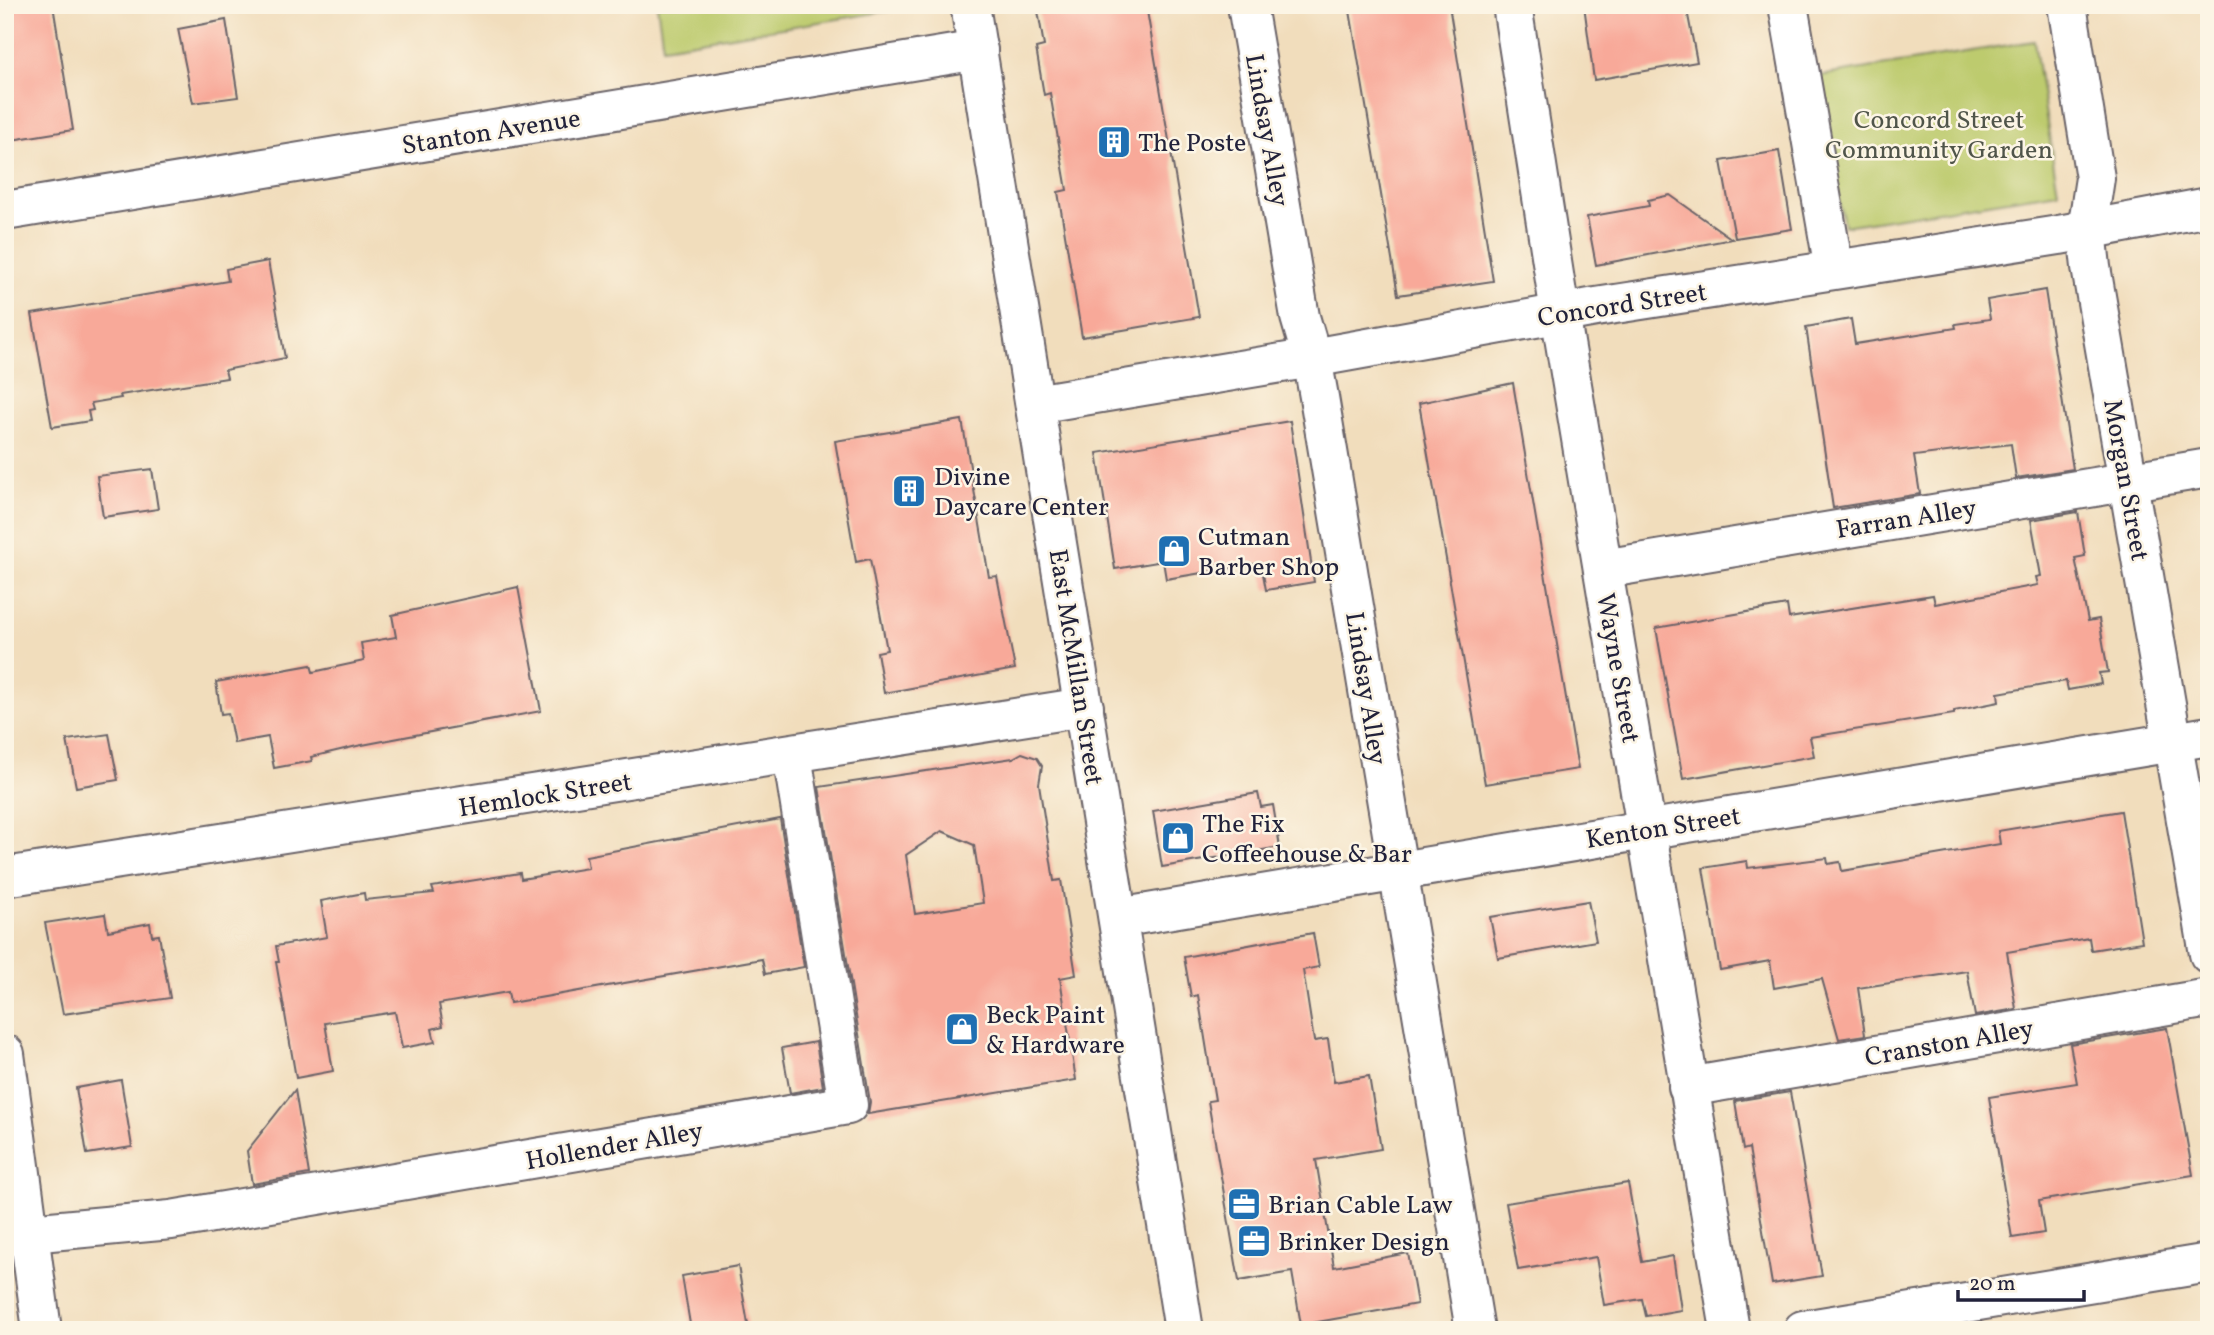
<svg xmlns="http://www.w3.org/2000/svg" width="2214" height="1335" viewBox="0 0 2214 1335" font-family="Vollkorn,serif">
	<style>
		.green { fill: #bdcb6e; stroke: #707654; stroke-width: 2 }
		.building { fill: #f8a999; fill-rule: evenodd }
		.lines { fill: none; stroke-linecap: round; stroke-linejoin: round }
		.minor-casing { stroke: #6a6368; stroke-width: 42 }
		.major-casing { stroke: #6a6368; stroke-width: 42 }
		.minor { stroke: #fff; stroke-width: 38 }
		.major { stroke: #fff; stroke-width: 38 }
		.labels { text-anchor: middle; stroke-width: 5; stroke-linejoin: round; paint-order: stroke }
		.park-label { font-size: 26px; fill: #50554a; stroke: #fcf5e5 }
		.street-label { font-size: 26px; fill: #22223b; stroke: #fcf5e5 }
		.poi-label { font-size: 26px; fill: #22223b; stroke: #fcf5e5; text-anchor: start }
	</style>
	<rect width="100%" height="100%" fill="#fcf5e5"/>
	<filter id="ink" filterUnits="userSpaceOnUse"><feTurbulence type="fractalNoise" baseFrequency=".0143" numOctaves="2"/><feDisplacementMap in="SourceGraphic" scale="14" xChannelSelector="R" yChannelSelector="G"/><feConvolveMatrix kernelMatrix="1 2 1 2 8 2 1 2 1" color-interpolation-filters="sRGB"/></filter>
	<filter id="wash" filterUnits="userSpaceOnUse"><feTurbulence type="fractalNoise" baseFrequency=".00686" numOctaves="4" result="noise"/><feDisplacementMap in="SourceGraphic" scale="28" xChannelSelector="R" yChannelSelector="G"/><feGaussianBlur stdDeviation="1.57" result="paint"/><feColorMatrix in="noise" values="0 0 0 0 0 0 0 0 0 0 0 0 0 0 0 0 0 1.4 0 .05"/><feComposite in="paint" operator="in"/></filter>
	<g filter="url(#wash)">
		<rect width="100%" height="100%" fill="#f1ddbc"/>
		<g class="green">
			<path d="M657 5H901V9L663 47Z"/>
			<path d="M2034 41 2058 192 1844 226 1819 76Z"/>
		</g>
		<g id="blocks">
			<g class="building">
				<path d="M5 5H53L73 130 5 141Z"/>
				<path d="M1037 5H1146L1199 317 1082 337 1058 192 1067 190 1050 93 1044 95 1036 48 1044 46Z"/>
				<path d="M1349 5H1449L1493 281 1398 295Z"/>
				<path d="M1584 5H1686L1697 62 1594 80Z"/>
				<path d="M226 20 238 97 193 103 178 29Z"/>
				<path d="M1779 151 1792 229 1735 238 1721 161Z"/>
				<path d="M1670 195 1732 239 1596 265 1587 217 1649 206 1648 200Z"/>
				<path d="M268 261 285 358 225 370 227 378 120 395 121 398 91 403 93 410 88 411 90 421 52 427 32 314 228 281 226 269Z"/>
				<path d="M2045 290 2073 469 2016 478 2011 444 1914 456 1920 494 1833 508 1806 327 1851 319 1855 344 1956 328 1955 324 1990 319 1987 300Z"/>
				<path d="M1513 383 1578 769 1485 784 1419 403Z"/>
				<path d="M962 420 989 577 997 576 1015 669 884 693 877 652 887 650 870 559 856 562 835 441Z"/>
				<path d="M1290 421 1314 582 1266 590 1261 563 1166 579 1163 561 1115 569 1097 453Z"/>
				<path d="M152 469 158 509 103 517 97 476Z"/>
				<path d="M2078 512 2085 556 2075 558 2088 621 2099 619 2108 672 2099 673 2101 684 2068 690 2066 681 1998 693 1999 702 1954 711V714L1810 737 1814 756 1683 779 1656 628 1787 605 1789 618 1933 595 1935 604 2038 585 2036 577 2041 576 2031 520Z"/>
				<path d="M518 587 541 711 357 746 311 757 312 761 274 768 268 737 234 743 228 713 221 714 216 682 311 665 313 672 364 661 361 643 396 637 392 615Z"/>
				<path d="M109 734 118 780 76 787 67 740Z"/>
				<path d="M1022 753 1037 758 1042 766 1039 784 1054 881 1061 880 1076 975 1060 978 1076 1080 868 1114 870 1102 819 787 1013 758ZM942 831 974 845 983 903 915 914 906 855Z"/>
				<path d="M1258 793 1261 807 1273 805 1280 847 1162 867 1153 811Z"/>
				<path d="M2121 811 2142 942 2091 950 2089 938 2007 952 2016 1009 1975 1016 1967 971 1858 988 1865 1035 1839 1039 1822 979 1774 988 1770 961 1720 970 1703 868 1747 861 1748 868 1827 858 1828 864 1840 862 1842 871 2000 844 1998 831Z"/>
				<path d="M780 819 804 967 765 974 762 959 510 1003 508 992 439 1004 443 1026 432 1029 435 1042 402 1048 395 1012 325 1023 333 1071 296 1078 276 962H279L276 946 327 937 321 901 364 893 365 900 434 893 432 887 520 873 521 879 588 868 586 856Z"/>
				<path d="M1588 901 1596 941 1498 958 1490 917Z"/>
				<path d="M105 914 108 931 150 923 152 936 159 935 170 998 63 1014 45 923Z"/>
				<path d="M1313 933 1319 967 1303 970 1314 1041 1328 1039 1334 1082 1369 1076 1381 1149 1316 1160 1334 1267 1408 1253 1417 1304 1301 1325 1292 1272 1239 1281 1208 1101 1215 1100 1198 995 1191 997 1184 957Z"/>
				<path d="M2167 1028 2193 1175 2039 1201 2044 1233 2012 1238 1989 1097 2077 1083 2070 1044Z"/>
				<path d="M816 1042 823 1087 790 1093 782 1048Z"/>
				<path d="M121 1080 132 1147 87 1154 76 1088Z"/>
				<path d="M295 1090 309 1174 252 1184 247 1151Z"/>
				<path d="M1790 1092 1822 1276 1772 1284 1749 1148 1743 1150 1735 1101Z"/>
				<path d="M1628 1183 1642 1262 1673 1256 1681 1310 1646 1316 1642 1299 1604 1305 1596 1257 1518 1270 1506 1203Z"/>
				<path d="M738 1266 749 1330H691L682 1276Z"/>
			</g>
		</g>
	</g>
	<g filter="url(#ink)">
		<use href="#blocks" fill-opacity="0" stroke="#6a6368" stroke-width="2"/>
		<g class="lines">
			<g class="minor-casing">
				<g id="minor">
					<path d="M1247 5 1300 317 1312 358 1319 397 1475 1330"/>
					<path d="M1512 5 1560 313 1730 1330"/>
					<path d="M1788 5 1834 269"/>
					<path d="M2067 5 2095 178 2087 230 2091 267 2209 954"/>
					<path d="M5 211 978 50"/>
					<path d="M1035 404 1312 358 1596 307 2059 235 2209 207"/>
					<path d="M1603 569 2209 468"/>
					<path d="M5 877 1084 707"/>
					<path d="M1118 918 2209 736"/>
					<path d="M5 1054 42 1330"/>
					<path d="M1688 1087 2209 998"/>
					<path d="M29 1233 171 1220 848 1105 792 755"/>
					<path d="M1803 1330 2209 1263"/>
				</g>
			</g>
			<g class="major-casing">
				<path id="major" d="M970 5 1184 1330"/>
			</g>
			<use href="#minor" class="minor"/>
			<use href="#major" class="major"/>
		</g>
	</g>
	<defs>
		<g id="building-square" transform="scale(1.75)"><rect x="-9" y="-9" width="18" height="18" rx="4" fill="#1f6fb2" stroke="#fcf5e5"/><path d="M-4-6H4V6H1V3H-1V6H-4ZM-2.5-4.3h1.7v1.8h-1.7ZM.8-4.3h1.7v1.8H.8ZM-2.5-1h1.7V.8h-1.7ZM.8-1h1.7V.8H.8Z" fill="#fff"/></g>
		<g id="shop-square" transform="scale(1.75)"><rect x="-9" y="-9" width="18" height="18" rx="4" fill="#1f6fb2" stroke="#fcf5e5"/><path d="M-5-2.5h2.3a2.7 3.5 0 0 1 5.4 0H5L5.5 6h-11ZM-1.5-2.5h3a1.5 2.3 0 0 0-3 0Z" fill="#fff"/></g>
		<g id="office-square" transform="scale(1.75)"><rect x="-9" y="-9" width="18" height="18" rx="4" fill="#1f6fb2" stroke="#fcf5e5"/><path d="M-6-3h4V-5.5h4V-3h4V5H-6ZM-1-4.5V-3h2v-1.5ZM-6 0V1H6V0Z" fill="#fff"/></g>
	</defs>
	<g fill-rule="evenodd">
		<use href="#building-square" x="1114" y="142"/>
		<use href="#building-square" x="909" y="491"/>
		<use href="#shop-square" x="1174" y="551"/>
		<use href="#shop-square" x="1178" y="838"/>
		<use href="#shop-square" x="962" y="1029"/>
		<use href="#office-square" x="1244" y="1204"/>
		<use href="#office-square" x="1254" y="1241"/>
	</g>
	<g class="labels">
		<g class="park-label">
			<text x="1939" y="128">Concord Street<tspan x="1939" dy="30">Community Garden</tspan></text>
		</g>
		<g class="street-label">
			<text transform="translate(1268 130) rotate(80)" y="9">Lindsay Alley</text>
			<text transform="translate(491 131) rotate(-9)" y="9">Stanton Avenue</text>
			<text transform="translate(1622 304) rotate(-9)" y="9">Concord Street</text>
			<text transform="translate(2127 480) rotate(80)" y="9">Morgan Street</text>
			<text transform="translate(1906 518) rotate(-9)" y="9">Farran Alley</text>
			<text transform="translate(1077 667) rotate(81)" y="9">East McMillan Street</text>
			<text transform="translate(1619 668) rotate(80)" y="9">Wayne Street</text>
			<text transform="translate(1367 688) rotate(81)" y="9">Lindsay Alley</text>
			<text transform="translate(545 794) rotate(-9)" y="9">Hemlock Street</text>
			<text transform="translate(1663 827) rotate(-9)" y="9">Kenton Street</text>
			<text transform="translate(1949 1042) rotate(-10)" y="9">Cranston Alley</text>
			<text transform="translate(614 1145) rotate(-10)" y="9">Hollender Alley</text>
		</g>
		<g class="poi-label">
			<text x="1138" y="151">The Poste</text>
			<text x="934" y="485">Divine<tspan x="934" dy="30">Daycare Center</tspan></text>
			<text x="1198" y="545">Cutman<tspan x="1198" dy="30">Barber Shop</tspan></text>
			<text x="1202" y="832">The Fix<tspan x="1202" dy="30">Coffeehouse &amp; Bar</tspan></text>
			<text x="986" y="1023">Beck Paint<tspan x="986" dy="30">&amp; Hardware</tspan></text>
			<text x="1268" y="1213">Brian Cable Law</text>
			<text x="1278" y="1250">Brinker Design</text>
		</g>
	</g>
	<rect width="2214" height="1335" fill="none" stroke="#fcf5e5" stroke-width="28"/>
	<path d="M1958 1290v10h126v-10" fill="none" stroke="#22223b" stroke-width="3.5"/>
	<text x="1969" y="1290" font-size="21" fill="#22223b" stroke="#fcf5e5" stroke-width="5" paint-order="stroke">20 m</text>
</svg>
